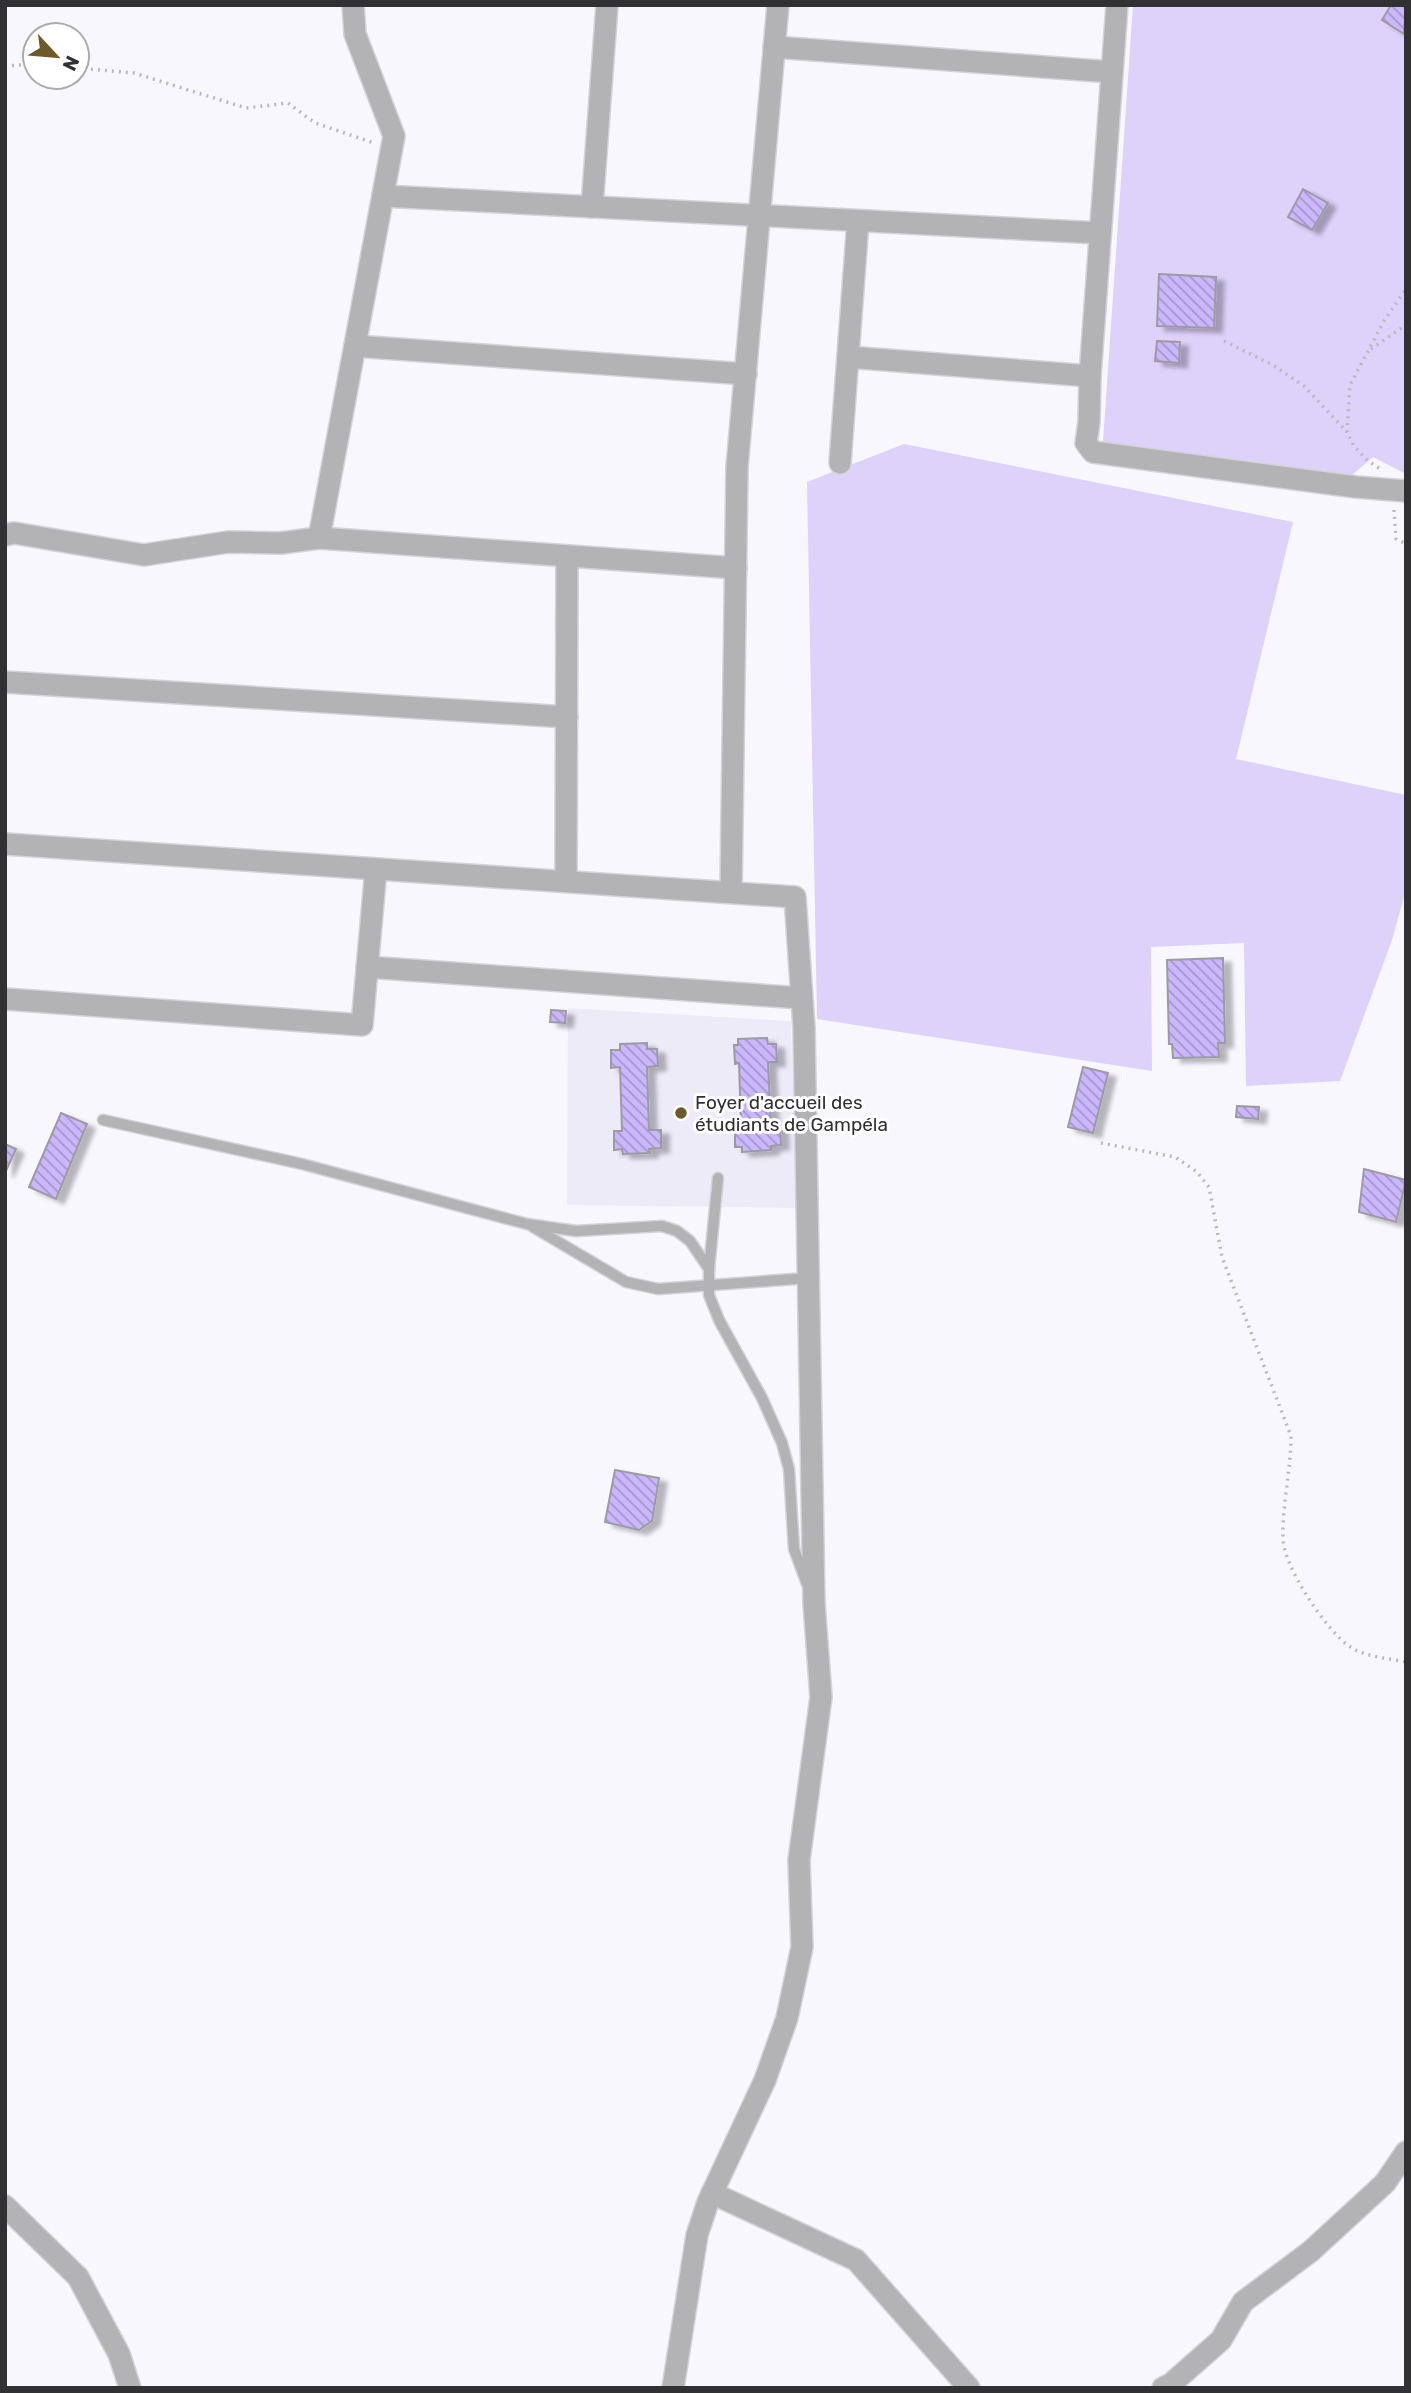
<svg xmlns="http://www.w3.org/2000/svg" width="1411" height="2393" viewBox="0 0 1411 2393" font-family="Rubik,sans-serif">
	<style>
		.built { fill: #eeebf9 }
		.green { fill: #dcd2fa }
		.building { fill: url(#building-back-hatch); stroke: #9d9ba2; stroke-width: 2; filter: url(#shadow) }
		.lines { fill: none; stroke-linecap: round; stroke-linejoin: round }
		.service-casing { stroke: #d4d3d9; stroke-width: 13 }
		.minor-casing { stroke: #d4d3d9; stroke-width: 24 }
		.path { stroke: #bab9be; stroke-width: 3.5; stroke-dasharray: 2 5; stroke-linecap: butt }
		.service { stroke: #b3b2b5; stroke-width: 10 }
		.minor { stroke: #b3b2b5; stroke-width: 21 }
		.poi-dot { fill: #6e5928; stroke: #fff; stroke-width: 2.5 }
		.labels { text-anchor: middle; stroke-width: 6; stroke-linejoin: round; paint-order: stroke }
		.poi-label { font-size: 19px; fill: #313033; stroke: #fff; text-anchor: start }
	</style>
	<defs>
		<pattern id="building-back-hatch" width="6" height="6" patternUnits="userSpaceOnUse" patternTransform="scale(1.75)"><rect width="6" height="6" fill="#cab7fc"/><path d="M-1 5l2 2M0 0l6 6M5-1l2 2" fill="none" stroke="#a595cd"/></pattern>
		<filter id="shadow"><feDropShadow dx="8" dy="4.5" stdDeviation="2" flood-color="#0004"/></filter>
	</defs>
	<rect width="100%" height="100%" fill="#f8f7fe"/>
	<path class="built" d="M568 1008 791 1021 797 1208 567 1205Z"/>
	<g class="green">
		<path d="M1133 5H1406V474L1373 457 1352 475 1103 442Z"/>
		<path d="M904 444 1293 522 1236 759 1406 795V890L1392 940 1340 1081 1246 1086 1244 943 1151 947 1152 1071 817 1019 807 482Z"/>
	</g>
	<g class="building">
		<path d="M1391 5H1406L1404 34 1382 20Z"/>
		<path d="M1303 189 1328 203 1312 230 1288 217Z"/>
		<path d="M1159 274 1216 277 1214 328 1157 326Z"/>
		<path d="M1157 341 1180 342 1179 363 1155 361Z"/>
		<path d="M1223 958 1225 1043H1218L1219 1057 1173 1058 1172 1044H1169L1167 960Z"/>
		<path d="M551 1010 566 1011 565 1023 550 1022Z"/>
		<path d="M767 1038 768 1044H776L777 1062H768L771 1125 780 1124 781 1145 771 1146V1150L742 1152V1147H735V1126H741L739 1063 735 1064 734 1045H738V1039Z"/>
		<path d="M647 1043V1049H657L658 1066 647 1067 649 1130H661V1148L649 1149 650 1153 623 1154 622 1149 614 1150V1131H622L620 1067 611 1068V1050H620V1044Z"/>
		<path d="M1083 1067 1108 1073 1093 1133 1068 1127Z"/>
		<path d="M1237 1106 1259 1107 1258 1119 1236 1117Z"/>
		<path d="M61 1113 87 1124 56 1199 29 1187Z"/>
		<path d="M5 1144 16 1149 5 1173Z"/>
		<path d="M1364 1169 1406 1180 1396 1222 1359 1212Z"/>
		<path d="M615 1470 659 1478 652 1521 639 1530 605 1522Z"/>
	</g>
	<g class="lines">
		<g class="service-casing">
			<g id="service">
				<path d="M103 1120 302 1164 527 1224 576 1231 662 1226 677 1231 690 1241 709 1269"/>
				<path d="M718 1178 709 1269V1295L719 1320 762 1398 782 1443 789 1469 794 1549 807 1584"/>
				<path d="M533 1227 626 1282 658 1289 808 1278"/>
			</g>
		</g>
		<g class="minor-casing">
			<g id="minor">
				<path d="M1117 5 1090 376 1089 422 1086 443 1093 452 1356 487 1406 491"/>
				<path d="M774 47 1112 72"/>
				<path d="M383 196 1100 233"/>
				<path d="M592 207 607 5"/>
				<path d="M355 346 746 374"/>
				<path d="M848 357 1090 376"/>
				<path d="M840 463 858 221"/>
				<path d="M5 535 14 533 144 555 228 542 281 543 319 538 736 568"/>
				<path d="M319 538 394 136 355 34 353 5"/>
				<path d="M5 682 567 717"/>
				<path d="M5 844 795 897 804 1028 814 1603 821 1697 799 1860 802 1947 787 2018 765 2080 708 2202 697 2235 673 2388"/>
				<path d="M566 881 567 556"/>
				<path d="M731 892 737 467 778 5"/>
				<path d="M367 967 801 998"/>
				<path d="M5 999 362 1025 376 869"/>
				<path d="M712 2193 856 2260 969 2388"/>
				<path d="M5 2206 78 2277 119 2354 130 2388"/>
				<path d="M1163 2388 1171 2384 1221 2340 1243 2302 1311 2251 1385 2183 1406 2152"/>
			</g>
		</g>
		<g class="path">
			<path d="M5 66 35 64"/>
			<path d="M77 68 134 73 246 108 288 103 315 123 374 143"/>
			<path d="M1224 341 1273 365 1304 386 1347 432"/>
			<path d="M1371 349 1406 325"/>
			<path d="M1379 468 1368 461 1354 446 1347 432 1350 385 1384 321 1406 289"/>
			<path d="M1394 510 1396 539 1406 544"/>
			<path d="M1101 1143 1175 1157 1196 1171 1209 1187 1222 1257 1291 1436C1291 1470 1282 1505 1283 1538 1283 1566 1326 1630 1349 1646 1364 1657 1388 1658 1406 1662"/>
		</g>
		<use href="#service" class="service"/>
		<use href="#minor" class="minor"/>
	</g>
	<circle class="poi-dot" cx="681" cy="1113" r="7"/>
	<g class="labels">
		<g class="poi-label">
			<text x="695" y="1109">Foyer d'accueil des<tspan x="695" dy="22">étudiants de Gampéla</tspan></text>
		</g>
	</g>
	<rect width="1411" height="2393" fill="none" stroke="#313033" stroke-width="14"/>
	<g transform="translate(56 56) rotate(116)"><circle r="33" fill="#ffffff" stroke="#adacad" stroke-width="2"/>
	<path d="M0-5L12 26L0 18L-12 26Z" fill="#6e5928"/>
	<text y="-10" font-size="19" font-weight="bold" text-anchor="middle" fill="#313033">N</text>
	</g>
</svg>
